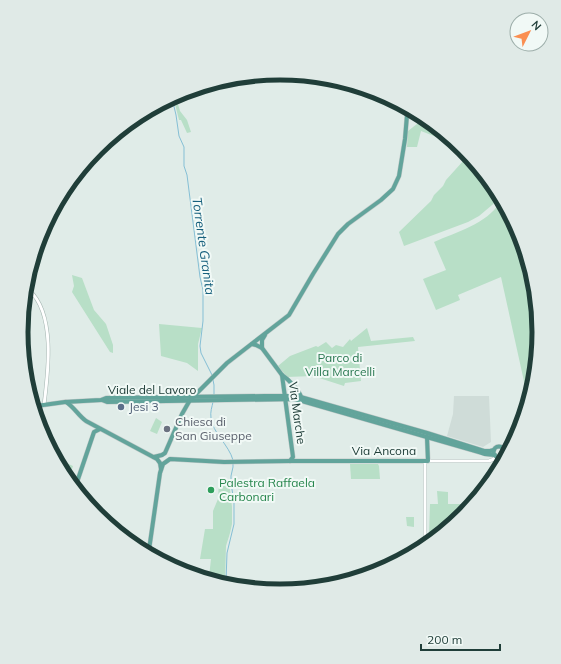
<svg xmlns="http://www.w3.org/2000/svg" width="561" height="664" viewBox="0 0 561 664" font-family="Mulish,sans-serif">
	<style>
		.built { fill: #cfdcd8 }
		.green { fill: #b8dfc7 }
		.lines { fill: none; stroke-linecap: round; stroke-linejoin: round }
		.stream { stroke: #85bfd5; stroke-width: 1 }
		.minor-casing { stroke: #a3b4b0; stroke-width: 4 }
		.major-casing { stroke: #c1c9c8; stroke-width: 5 }
		.minor { stroke: #fff; stroke-width: 3 }
		.major { stroke: #62a49b; stroke-width: 4 }
		.service-dot { fill: #5c6f8a; stroke: #f1f9f6; stroke-width: 1.5 }
		.worship-dot { fill: #6b7280; stroke: #f1f9f6; stroke-width: 1.5 }
		.leisure-dot { fill: #2e9e5b; stroke: #f1f9f6; stroke-width: 1.5 }
		.labels { text-anchor: middle; stroke-width: 4; stroke-linejoin: round; paint-order: stroke }
		.park-label { font-size: 12px; fill: #287750; stroke: #f1f9f6 }
		.street-label { font-size: 12px; fill: #203e39; stroke: #f1f9f6 }
		.service-label { font-size: 12px; fill: #4e5e75; stroke: #f1f9f6; text-anchor: start }
		.worship-label { font-size: 12px; fill: #5b616d; stroke: #f1f9f6; text-anchor: start }
		.leisure-label { font-size: 12px; fill: #27864d; stroke: #f1f9f6; text-anchor: start }
		.water-label { font-size: 13px; font-style: italic; fill: #17607d; stroke: #f1f9f6 }
		.rim { fill: none; stroke: #203e39; stroke-width: 5 }
	</style>
	<rect width="100%" height="100%" fill="#e0ece8"/>
	<path class="built" d="M454 396H489L491 442 483 447 447 436 453 414Z"/>
	<g class="green">
		<path d="M186 91 189 99 178 104 180 111 187 120 191 132 187 133 181 120H179L175 104 170 103 169 100 181 92Z"/>
		<path d="M422 120 431 126 434 131 449 145 460 146 464 149 498 200 479 216 468 222 404 246 399 232 431 201 434 195 443 186 446 180 464 160 439 138 421 131 417 147H407L408 131Z"/>
		<path d="M500 202 520 233 540 332 527 395 501 277 458 295 460 300 436 310 423 279 446 270 434 242C456 232 487 224 500 202Z"/>
		<path d="M72 275 82 278 94 310 106 324 113 345V353L110 352 72 292 74 286Z"/>
		<path d="M159 324 202 328 198 344V371L187 363 161 356Z"/>
		<path d="M367 328 371 341 413 337 415 341 358 347 361 381 345 383 344 386 313 376 287 377 278 366 290 356 316 346 318 347 326 342 332 348 336 345 343 347 350 339 351 341Z"/>
		<path d="M156 418 162 422 157 434 150 431Z"/>
		<path d="M52 449C59 456 64 462 73 466L70 475 72 477 75 478 74 481Z"/>
		<path d="M350 464H378L379 466 380 479H351Z"/>
		<path d="M219 480 229 481 232 507V524L230 533 226 546 225 581 209 577 211 559H200L205 529H213V511L218 499Z"/>
		<path d="M437 491 448 492V504H471L464 516 433 536H429L430 504H438Z"/>
		<path d="M406 517H414V527L407 526Z"/>
	</g>
	<g class="lines">
		<g class="stream">
			<path d="M172 98 176 115 179 136 184 147V166L187 175 200 277 203 290V321L200 346 201 353 212 375"/>
			<path d="M213 380 214 385V394"/>
			<path d="M213 402C212 407 210 412 211 418 212 432 229 445 233 460"/>
			<path d="M226 581 227 553 234 524V502L231 483V476L233 467V463"/>
		</g>
		<g class="minor-casing">
			<g id="minor">
				<path d="M29 290C56 314 48 373 44 405"/>
				<path d="M428 461H489L494 459 496 456"/>
				<path d="M425 542V461"/>
			</g>
		</g>
		<g class="major-casing">
			<g id="major">
				<path d="M252 344 256 345 262 348 282 375 293 457 290 461"/>
				<path d="M262 348V340L265 335"/>
				<path d="M282 375C288 379 299 390 301 397"/>
				<path d="M102 400 107 402 295 399 479 452 485 454 495 455"/>
				<path d="M66 402C74 407 78 415 86 421L157 459 160 463 161 469"/>
				<path d="M36 406 65 402 101 400 106 398 265 396H297L427 433 484 451H490L494 450"/>
				<circle cx="499" cy="452" r="5.5"/>
				<path d="M154 457 162 455 165 453 182 414 190 400 227 363 289 315 313 274 338 234 348 224 381 200 393 189 399 176 405 139 407 115 405 109"/>
				<path d="M76 485 94 432 100 429"/>
				<path d="M149 550 160 473 163 464 170 459 224 462 290 461H428L427 437"/>
			</g>
		</g>
		<use href="#minor" class="minor"/>
		<use href="#major" class="major"/>
	</g>
	<circle class="service-dot" cx="121" cy="407" r="4"/>
	<circle class="worship-dot" cx="167" cy="429" r="4"/>
	<circle class="leisure-dot" cx="211" cy="490" r="4"/>
	<g class="labels">
		<g class="park-label">
			<text x="340" y="362">Parco di<tspan x="340" dy="14">Villa Marcelli</tspan></text>
		</g>
		<g class="street-label">
			<text x="152" y="394">Viale del Lavoro</text>
			<text transform="translate(297 413) rotate(82)" y="4">Via Marche</text>
			<text x="384" y="455">Via Ancona</text>
		</g>
		<g class="service-label">
			<text x="129" y="411">Jesi 3</text>
		</g>
		<g class="worship-label">
			<text x="175" y="426">Chiesa di<tspan x="175" dy="14">San Giuseppe</tspan></text>
		</g>
		<g class="leisure-label">
			<text x="219" y="487">Palestra Raffaela<tspan x="219" dy="14">Carbonari</tspan></text>
		</g>
		<g class="water-label">
			<text transform="translate(204 246) rotate(82)" y="5">Torrente Granita</text>
		</g>
	</g>
	<path d="M0 0H561V664H0ZM28 332a252 252 0 1 1 504 0a252 252 0 1 1-504 0Z" fill="#e0eae7" fill-rule="evenodd"/>
	<path class="rim" d="M28 332a252 252 0 1 1 504 0a252 252 0 1 1-504 0Z"/>
	<g transform="translate(529 32) rotate(48)"><circle r="19" fill="#f1f9f6" stroke="#9daeaa"/>
	<path d="M0-3L7 15L0 10L-7 15Z" fill="#fa8f51"/>
	<text y="-6" font-size="11" font-weight="bold" text-anchor="middle" fill="#203e39">N</text>
	</g>
	<path d="M421 644v6h79v-6" fill="none" stroke="#203e39" stroke-width="2"/>
	<text x="427" y="644" font-size="12" fill="#203e39" stroke="#f1f9f6" stroke-width="3" paint-order="stroke">200 m</text>
</svg>
